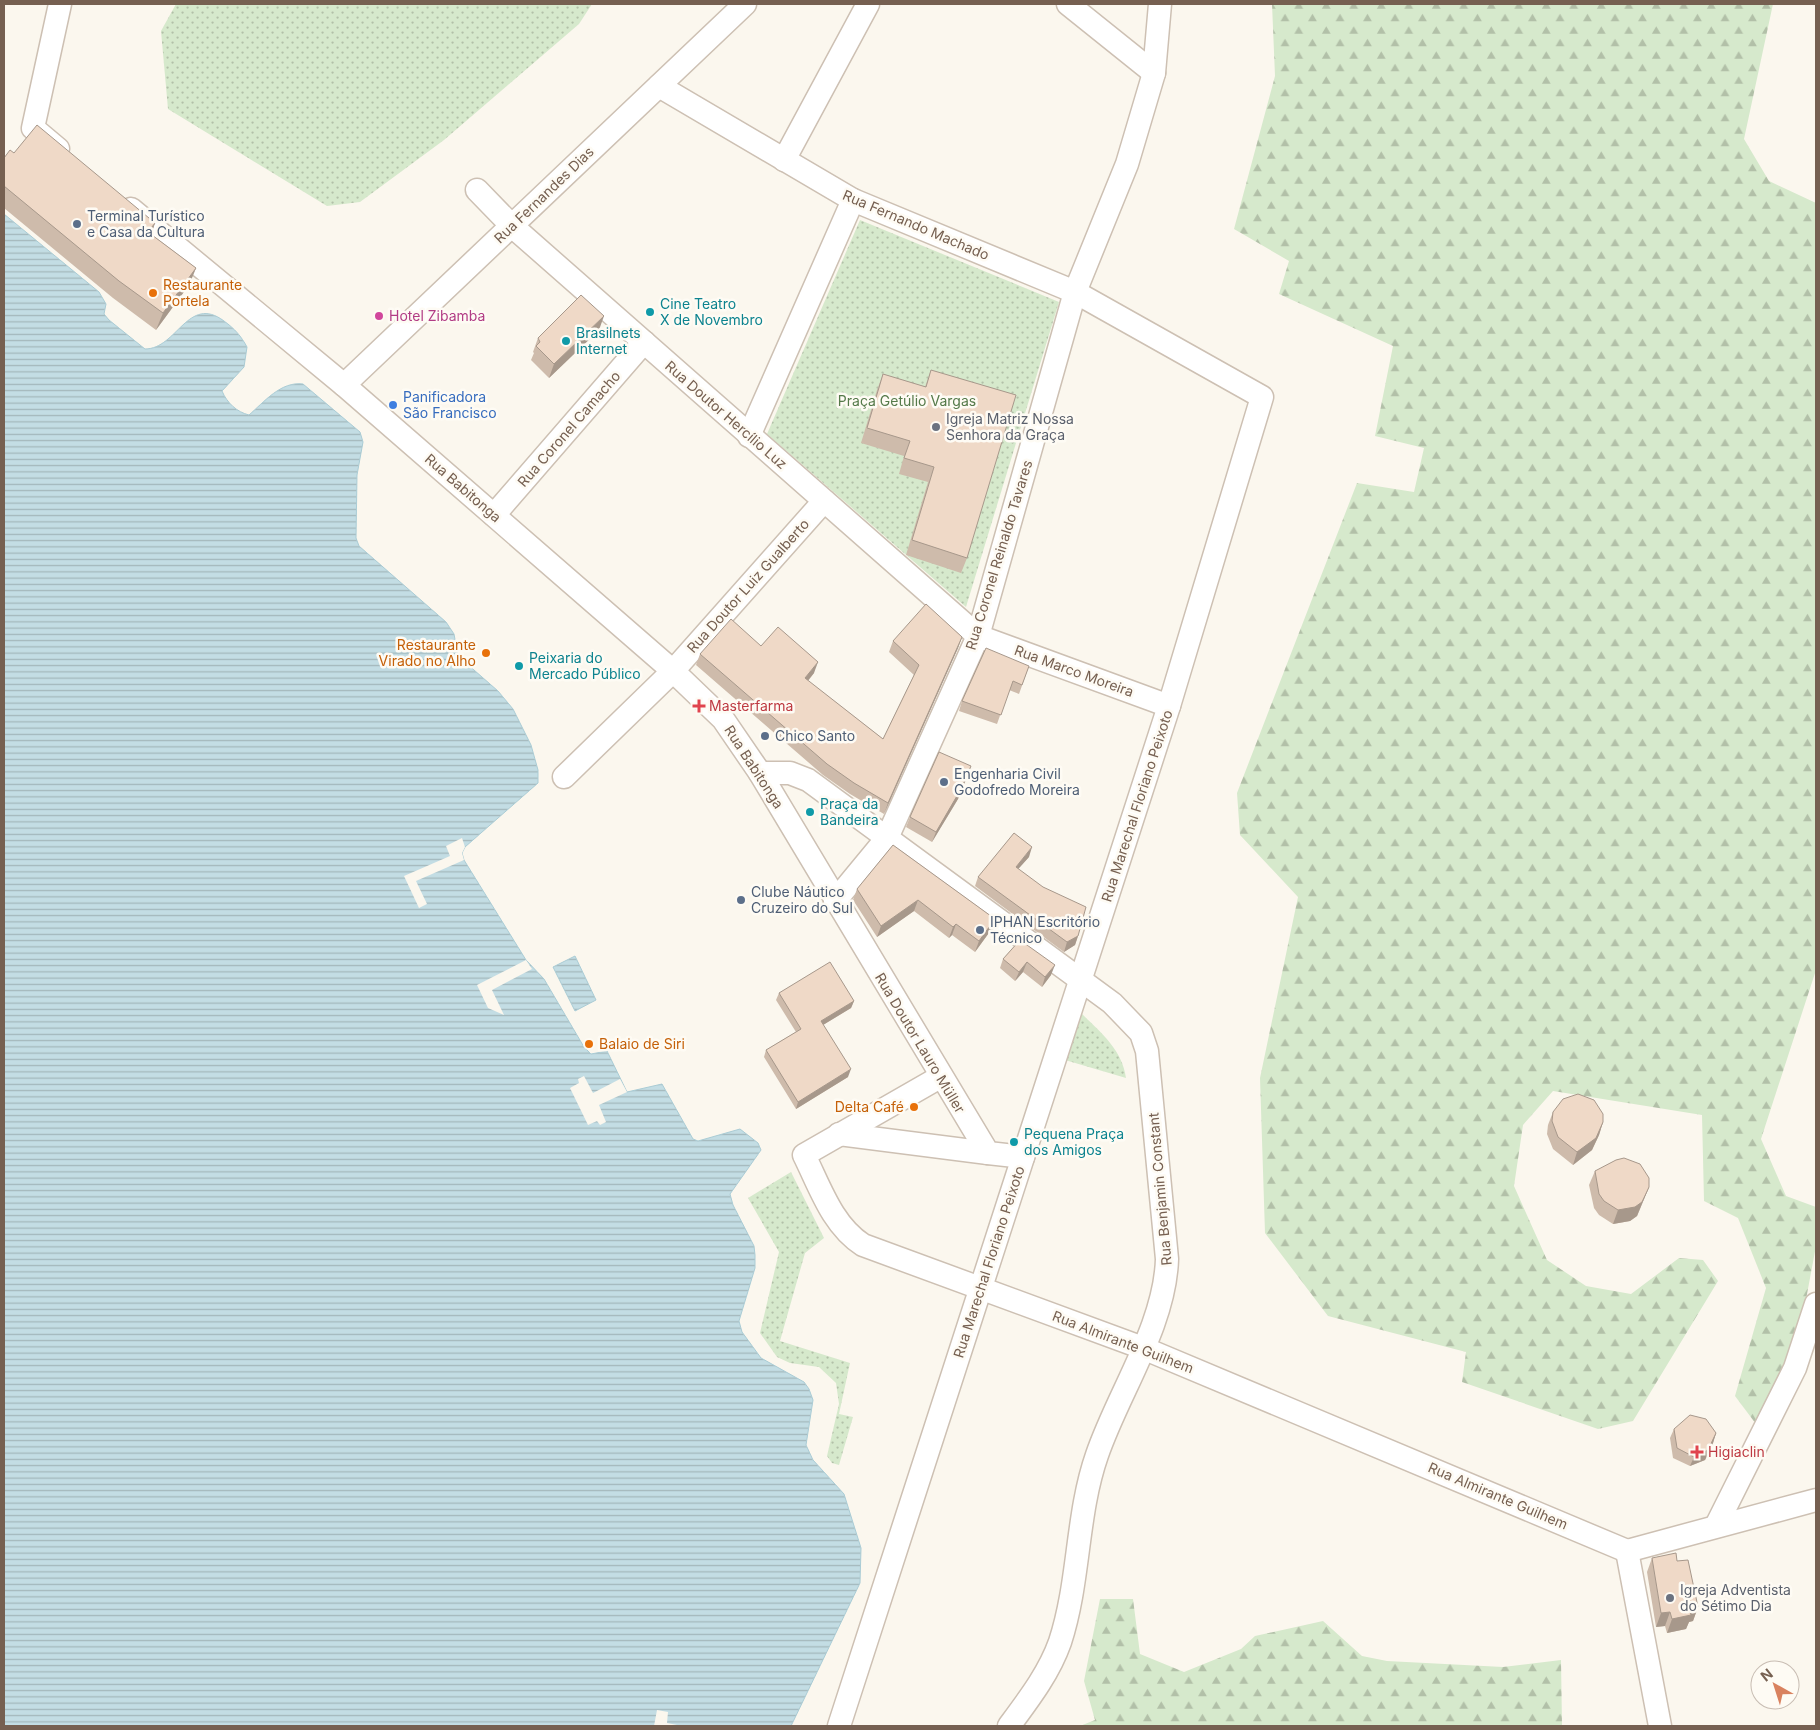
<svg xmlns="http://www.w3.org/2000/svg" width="1820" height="1730" viewBox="0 0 1820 1730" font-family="Inter,sans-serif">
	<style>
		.forest { fill: url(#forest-firs) }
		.park { fill: url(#park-dots) }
		.water { fill: url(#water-rules); stroke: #aaccd5 }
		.pier { fill: #fbf7ee }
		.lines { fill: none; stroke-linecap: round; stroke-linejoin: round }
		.minor-casing { stroke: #cdc0b3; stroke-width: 25 }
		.minor { stroke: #fff; stroke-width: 22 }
		.wall { fill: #cebbab }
		.shaded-wall { fill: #a7988b }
		.building { fill: #efd9c7; stroke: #a7988b }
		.service-dot { fill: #5c6f8a; stroke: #fefbf4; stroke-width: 2 }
		.food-dot { fill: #e8710a; stroke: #fefbf4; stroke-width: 2 }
		.culture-dot { fill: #0f9aa8; stroke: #fefbf4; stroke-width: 2 }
		.hotel-dot { fill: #d1479c; stroke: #fefbf4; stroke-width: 2 }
		.shop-dot { fill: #3f7fe0; stroke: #fefbf4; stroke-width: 2 }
		.worship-dot { fill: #6b7280; stroke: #fefbf4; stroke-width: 2 }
		.health-dot { fill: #e0444e; stroke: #fefbf4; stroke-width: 2 }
		.labels { text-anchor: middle; stroke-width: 5; stroke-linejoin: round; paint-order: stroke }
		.street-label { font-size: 14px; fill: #766051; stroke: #fefbf4 }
		.service-label { font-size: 14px; fill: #4e5e75; stroke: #fefbf4; text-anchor: start }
		.food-label { font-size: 14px; fill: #c56008; stroke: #fefbf4; text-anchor: start }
		.culture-label { font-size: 14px; fill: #0d838f; stroke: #fefbf4; text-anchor: start }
		.hotel-label { font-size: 14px; fill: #b23c85; stroke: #fefbf4; text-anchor: start }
		.shop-label { font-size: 14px; fill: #366cbe; stroke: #fefbf4; text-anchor: start }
		.park-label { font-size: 14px; fill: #557a4a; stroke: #fefbf4 }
		.worship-label { font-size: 14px; fill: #5b616d; stroke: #fefbf4; text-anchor: start }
		.health-label { font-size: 14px; fill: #be3a42; stroke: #fefbf4; text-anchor: start }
	</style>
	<defs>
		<pattern id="forest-firs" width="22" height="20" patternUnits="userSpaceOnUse" patternTransform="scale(1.25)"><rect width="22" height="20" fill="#d6e9cc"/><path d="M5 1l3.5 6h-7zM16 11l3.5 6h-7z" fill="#b2c0a8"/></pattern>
		<pattern id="park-dots" width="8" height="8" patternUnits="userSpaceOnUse" patternTransform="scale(1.25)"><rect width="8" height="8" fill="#d6e9cc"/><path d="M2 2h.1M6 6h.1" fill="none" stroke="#b2c0a8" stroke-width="1.8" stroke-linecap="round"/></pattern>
		<pattern id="water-rules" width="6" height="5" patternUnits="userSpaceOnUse" patternTransform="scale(1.25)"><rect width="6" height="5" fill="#c3dde4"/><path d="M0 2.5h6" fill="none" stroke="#a3b7bb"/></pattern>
	</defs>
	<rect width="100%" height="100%" fill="#fbf7ee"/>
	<g class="forest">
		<path d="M1272 4H1773L1744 139 1769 181 1816 203V970L1761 1139 1786 1196 1816 1207V1246L1796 1353 1759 1428 1735 1396 1766 1288 1738 1218 1704 1201 1702 1115 1553 1091 1523 1125 1514 1186 1547 1260 1586 1286 1631 1294 1679 1258 1703 1260 1718 1281 1633 1421 1598 1429 1462 1382 1466 1352 1328 1316 1265 1233 1260 1078 1298 897 1240 835 1237 793 1357 483 1414 492 1424 448 1375 436 1393 346 1279 294 1289 261 1234 229 1275 76Z"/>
		<path d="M1100 1599H1133L1140 1654 1184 1672 1241 1649 1255 1636 1323 1621 1362 1656 1387 1661 1503 1667 1561 1660 1562 1726H1080L1095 1720 1084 1681Z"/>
	</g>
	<g class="park">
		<path d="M176 4H592L579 24 444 140 360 202 327 206 168 109 161 31Z"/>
		<path d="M860 220 1059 302 966 607 767 434Z"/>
		<path d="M1080 1012C1100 1032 1122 1049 1126 1078L1065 1060Z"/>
		<path d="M791 1172 824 1238 805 1253 780 1341 850 1363 839 1414 853 1417 839 1465 832 1463 827 1456 839 1404 836 1383 819 1367 790 1363 777 1357 760 1333 779 1252 748 1198Z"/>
	</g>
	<g class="water">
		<path d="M4 214 99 292 106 304 104 314 109 320 145 349C177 349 188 294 224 321 235 329 241 336 247 347L244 367 222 391C227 403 237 412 249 415 264 402 281 381 303 384L360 432 363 442 357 475 356 538 359 546 446 622 454 634 458 656 498 691 513 709 531 745 538 770V783L465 847 462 853 464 860 526 960 544 979 584 1047 591 1054 607 1051 627 1092 662 1084 693 1139 698 1141 740 1129 758 1143 761 1150 730 1194 733 1205 754 1246 755 1255V1268L739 1321 742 1332 761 1358 804 1382 809 1389 813 1400 806 1445 813 1460 844 1494 861 1548 860 1583 791 1726H4Z"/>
		<path d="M575 956 596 1000 575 1011 553 967Z"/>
	</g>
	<g class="pier">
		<path d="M462 838 465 847 462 853 464 860 416 881 427 904 419 908 404 876 450 856 446 846Z"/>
		<path d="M526 960 532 969 492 990 504 1015 488 1008 477 985Z"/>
		<path d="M584 1076 593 1093 620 1079 627 1092 599 1105 606 1122 600 1125 597 1121 588 1125 570 1088 579 1083 578 1079Z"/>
		<path d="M657 1710 668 1712 667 1723 682 1726H654Z"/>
	</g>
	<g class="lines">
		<g class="minor-casing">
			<g id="minor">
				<path d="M1068 4 1154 73"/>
				<path d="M659 86 853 200 1075 292 1262 397 1169 706 839 1726"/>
				<path d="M58 149 33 128 60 4"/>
				<path d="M784 160 868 4"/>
				<path d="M477 190 512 226 978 636 1169 706"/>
				<path d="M131 209 344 385 673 671 723 719 760 773 988 1153 1023 1157"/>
				<path d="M344 385 745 4"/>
				<path d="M749 436 853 200"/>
				<path d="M494 515 644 342"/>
				<path d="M760 773H790L808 780 1112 1003 1141 1033 1147 1051 1167 1259C1165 1326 1118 1393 1097 1455 1076 1515 1080 1581 1060 1642 1049 1673 1029 1699 1009 1726"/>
				<path d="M564 777 673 671 824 501"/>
				<path d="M835 901 887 838 978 636 1075 292 1127 164 1154 73 1160 4"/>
				<path d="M940 1077 804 1155C820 1187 832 1225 863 1245L1143 1348 1627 1551"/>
				<path d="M839 1134 988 1153"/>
				<path d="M1716 1526 1795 1368 1816 1304"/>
				<path d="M1627 1551 1816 1500"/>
				<path d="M1627 1551 1660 1726"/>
			</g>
		</g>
		<use href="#minor" class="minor"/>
	</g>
	<g class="wall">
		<path d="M14 153 155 223 151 234 196 268 189 285 156 330 113 298 4 208V158Z"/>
		<path d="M599 330 549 378 531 360 534 353 533 352 538 338Z"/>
		<path d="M931 370 967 558 961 573 906 555 928 482 899 474 904 456 861 443 877 390 883 374 925 387Z"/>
		<path d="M962 637 958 648 884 814 850 794 823 775 696 665 700 654 761 646 814 673 808 681 883 739 914 675 889 652 893 641Z"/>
		<path d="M1029 666 1019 694 1009 690 997 724 959 711 962 701Z"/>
		<path d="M968 775 958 799 932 842 906 827 910 817Z"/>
		<path d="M893 845 995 919 991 930 975 952 952 935 949 938 914 911 877 937 853 900 857 889Z"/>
		<path d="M1029 857 1018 869 1078 936 1075 945 1064 952 975 886 978 877Z"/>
		<path d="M1020 940 1051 975 1042 987 1023 972 1015 981 1000 968 1003 959Z"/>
		<path d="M779 993 854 1001 851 1008 823 1025 848 1077 796 1109 764 1057 766 1050 796 1032 776 1000Z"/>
		<path d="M1553 1112 1603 1122 1599 1135 1592 1150 1573 1165 1553 1149 1547 1134 1548 1125Z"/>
		<path d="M1595 1171 1649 1187 1637 1216 1630 1221 1613 1224 1599 1215 1594 1208 1589 1185Z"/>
		<path d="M1674 1429 1716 1433 1713 1443 1705 1460 1690 1466 1673 1458 1670 1438Z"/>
		<path d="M1652 1558 1677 1561 1698 1607 1693 1621 1689 1622 1686 1629 1667 1633 1665 1626 1656 1627 1647 1572Z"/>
	</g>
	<g class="shaded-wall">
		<path d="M155 223 149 241 148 232Z"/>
		<path d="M196 268 189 285 156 330 163 313Z"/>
		<path d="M604 316 599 330 549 378 554 364Z"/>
		<path d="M962 637 958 648 884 814 888 803Z"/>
		<path d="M818 662 814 673 801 689 805 678Z"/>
		<path d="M971 766 958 799 932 842 936 832Z"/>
		<path d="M1032 847 1029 857 1012 876 1016 867Z"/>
		<path d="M918 900 914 911 877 937 881 926Z"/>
		<path d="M995 919 991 930 975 952 979 941Z"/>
		<path d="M956 924 952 935 949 938 953 927Z"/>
		<path d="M1078 936 1075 945 1064 952 1067 942Z"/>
		<path d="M1027 962 1023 972 1015 981 1019 972Z"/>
		<path d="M1055 965 1051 975 1042 987 1045 977Z"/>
		<path d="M854 1001 851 1008 818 1028 821 1021Z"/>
		<path d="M851 1069 848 1077 796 1109 798 1102Z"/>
		<path d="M1603 1122 1599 1135 1592 1150 1573 1165 1577 1152Z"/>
		<path d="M1649 1187 1637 1216 1630 1221 1613 1224 1618 1210Z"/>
		<path d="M1716 1433 1713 1443 1705 1460 1690 1466 1694 1457Z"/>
		<path d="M1698 1607 1693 1621 1689 1622 1686 1629 1667 1633 1672 1619 1689 1608Z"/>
		<path d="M1670 1612 1665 1626 1656 1627 1661 1613Z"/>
	</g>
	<g class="building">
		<path d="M37 125 155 223 148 232 196 268 163 313 119 281 4 186V158L10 150 14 153Z"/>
		<path d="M581 295 604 316 554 364 536 346 540 342 538 338Z"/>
		<path d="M931 370 1016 395 967 558 912 540 934 467 904 458 910 441 867 428 883 374 926 387Z"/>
		<path d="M926 604 962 637 888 803 854 783 827 764 700 654 731 619 761 646 778 627 818 662 805 678 883 739 919 665 893 641Z"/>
		<path d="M986 648 1029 666 1022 685 1013 681 1001 715 962 701Z"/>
		<path d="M939 752 971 766 961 789 936 832 910 817Z"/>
		<path d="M1014 833 1032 847 1016 867 1043 887 1086 907 1078 936 1067 942 978 877Z"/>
		<path d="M893 845 995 919 979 941 956 924 953 927 918 900 881 926 857 889Z"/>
		<path d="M1020 940 1055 965 1045 977 1027 962 1019 972 1003 959Z"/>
		<path d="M830 962 854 1001 821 1021 851 1069 798 1102 766 1050 801 1029 779 993Z"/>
		<path d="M1578 1094 1594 1100 1603 1114V1122L1596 1138 1577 1152 1558 1137 1552 1121 1553 1112 1563 1099Z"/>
		<path d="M1624 1158 1640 1164 1649 1178V1187L1642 1202 1635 1207 1618 1210 1604 1201 1599 1194 1595 1171 1616 1160Z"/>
		<path d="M1690 1415 1706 1419 1716 1433 1708 1450 1694 1457 1677 1448 1674 1429Z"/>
		<path d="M1676 1553 1677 1561 1688 1560 1698 1607 1689 1608 1691 1615 1672 1619 1670 1612 1661 1613 1652 1558Z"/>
	</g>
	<g class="service-dot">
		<circle cx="77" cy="224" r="5"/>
		<circle cx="765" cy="736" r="5"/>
		<circle cx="944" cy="782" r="5"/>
		<circle cx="741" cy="900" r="5"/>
		<circle cx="980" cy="930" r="5"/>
	</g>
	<g class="food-dot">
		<circle cx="153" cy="293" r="5"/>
		<circle cx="486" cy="653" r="5"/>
		<circle cx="589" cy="1044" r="5"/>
		<circle cx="914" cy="1107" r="5"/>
	</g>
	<g class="culture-dot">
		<circle cx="650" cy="312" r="5"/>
		<circle cx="566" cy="341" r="5"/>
		<circle cx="519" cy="666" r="5"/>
		<circle cx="810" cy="812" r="5"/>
		<circle cx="1014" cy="1142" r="5"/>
	</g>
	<circle class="hotel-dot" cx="379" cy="316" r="5"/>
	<circle class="shop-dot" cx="393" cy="405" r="5"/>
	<g class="worship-dot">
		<circle cx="936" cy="427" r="5"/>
		<circle cx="1670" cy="1598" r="5"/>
	</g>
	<g class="health-dot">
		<path d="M696.5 698.5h5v5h5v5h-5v5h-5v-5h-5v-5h5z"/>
		<path d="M1694.5 1444.5h5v5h5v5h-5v5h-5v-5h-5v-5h5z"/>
	</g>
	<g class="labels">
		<g class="street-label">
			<text transform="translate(544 195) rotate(-44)" y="5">Rua Fernandes Dias</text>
			<text transform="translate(916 225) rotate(23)" y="5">Rua Fernando Machado</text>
			<text transform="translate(726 415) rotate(41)" y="5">Rua Doutor Hercílio Luz</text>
			<text transform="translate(569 429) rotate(-49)" y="5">Rua Coronel Camacho</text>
			<text transform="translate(463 488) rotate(41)" y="5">Rua Babitonga</text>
			<text transform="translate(999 555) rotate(-73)" y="5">Rua Coronel Reinaldo Tavares</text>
			<text transform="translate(748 586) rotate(-48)" y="5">Rua Doutor Luiz Gualberto</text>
			<text transform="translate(1074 671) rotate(20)" y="5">Rua Marco Moreira</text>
			<text transform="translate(754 767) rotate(57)" y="5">Rua Babitonga</text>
			<text transform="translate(1137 806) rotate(-72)" y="5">Rua Marechal Floriano Peixoto</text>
			<text transform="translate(920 1043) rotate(59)" y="5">Rua Doutor Lauro Müller</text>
			<text transform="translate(1160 1189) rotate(-95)" y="5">Rua Benjamin Constant</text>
			<text transform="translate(989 1262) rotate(-72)" y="5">Rua Marechal Floriano Peixoto</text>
			<text transform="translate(1123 1342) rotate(21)" y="5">Rua Almirante Guilhem</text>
			<text transform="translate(1498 1496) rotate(23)" y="5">Rua Almirante Guilhem</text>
		</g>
		<g class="service-label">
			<text x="87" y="221">Terminal Turístico<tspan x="87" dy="16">e Casa da Cultura</tspan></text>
			<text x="775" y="741">Chico Santo</text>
			<text x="954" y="779">Engenharia Civil<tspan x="954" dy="16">Godofredo Moreira</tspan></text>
			<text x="751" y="897">Clube Náutico<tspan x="751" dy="16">Cruzeiro do Sul</tspan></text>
			<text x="990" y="927">IPHAN Escritório<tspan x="990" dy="16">Técnico</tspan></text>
		</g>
		<g class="food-label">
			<text x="163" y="290">Restaurante<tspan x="163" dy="16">Portela</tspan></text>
			<text x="476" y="650" text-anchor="end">Restaurante<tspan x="476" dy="16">Virado no Alho</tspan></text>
			<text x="599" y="1049">Balaio de Siri</text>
			<text x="904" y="1112" text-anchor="end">Delta Café</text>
		</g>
		<g class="culture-label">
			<text x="660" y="309">Cine Teatro<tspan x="660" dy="16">X de Novembro</tspan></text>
			<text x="576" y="338">Brasilnets<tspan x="576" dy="16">Internet</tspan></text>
			<text x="529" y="663">Peixaria do<tspan x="529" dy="16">Mercado Público</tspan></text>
			<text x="820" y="809">Praça da<tspan x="820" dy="16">Bandeira</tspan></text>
			<text x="1024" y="1139">Pequena Praça<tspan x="1024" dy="16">dos Amigos</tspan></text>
		</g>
		<g class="hotel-label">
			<text x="389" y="321">Hotel Zibamba</text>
		</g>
		<g class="shop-label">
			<text x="403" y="402">Panificadora<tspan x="403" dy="16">São Francisco</tspan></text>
		</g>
		<g class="park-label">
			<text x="907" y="406">Praça Getúlio Vargas</text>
		</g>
		<g class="worship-label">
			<text x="946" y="424">Igreja Matriz Nossa<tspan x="946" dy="16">Senhora da Graça</tspan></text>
			<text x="1680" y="1595">Igreja Adventista<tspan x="1680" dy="16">do Sétimo Dia</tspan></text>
		</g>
		<g class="health-label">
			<text x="709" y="711">Masterfarma</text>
			<text x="1708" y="1457">Higiaclin</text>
		</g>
	</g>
	<rect width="1820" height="1730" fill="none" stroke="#766051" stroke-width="10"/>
	<g transform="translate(1775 1685) rotate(321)"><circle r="24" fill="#fefbf4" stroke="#c8bdb3"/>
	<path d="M0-4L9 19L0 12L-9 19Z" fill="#d9825f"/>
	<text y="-8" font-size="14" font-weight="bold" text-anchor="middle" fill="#766051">N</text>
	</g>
</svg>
